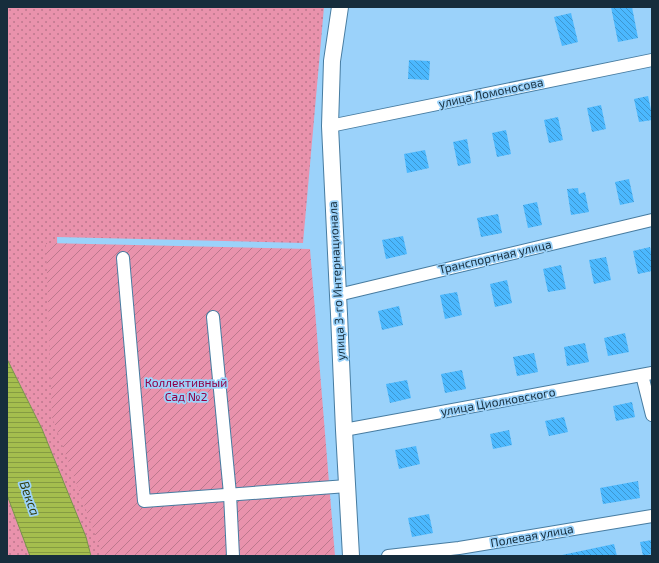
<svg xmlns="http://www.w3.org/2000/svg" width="659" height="563" viewBox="0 0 659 563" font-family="'Exo 2',sans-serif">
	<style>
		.grass { fill: url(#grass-dots) }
		.garden { fill: url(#garden-furrows) }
		.water { fill: url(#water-rules); stroke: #7a9249 }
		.building { fill: url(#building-back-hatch) }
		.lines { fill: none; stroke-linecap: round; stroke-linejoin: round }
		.minor-casing { stroke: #477ca1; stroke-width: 14 }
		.major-casing { stroke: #477ca1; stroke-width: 18 }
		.minor { stroke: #fff; stroke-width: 12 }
		.major { stroke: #fff; stroke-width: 16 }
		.labels { text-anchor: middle; stroke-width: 3.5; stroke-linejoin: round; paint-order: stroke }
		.street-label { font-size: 12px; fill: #162d3c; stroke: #9bd2fa }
		.park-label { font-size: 12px; fill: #8f0047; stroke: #9bd2fa }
		.water-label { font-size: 13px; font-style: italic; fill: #323c0e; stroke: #9bd2fa }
	</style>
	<defs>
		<pattern id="grass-dots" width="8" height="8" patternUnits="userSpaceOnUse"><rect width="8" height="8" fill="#e992ac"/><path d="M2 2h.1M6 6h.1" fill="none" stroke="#bc788d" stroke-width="1.8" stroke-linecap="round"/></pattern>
		<pattern id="garden-furrows" width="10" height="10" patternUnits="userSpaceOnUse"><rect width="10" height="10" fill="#e992ac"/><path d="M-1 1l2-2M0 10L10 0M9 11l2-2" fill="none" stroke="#bc788d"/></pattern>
		<pattern id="water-rules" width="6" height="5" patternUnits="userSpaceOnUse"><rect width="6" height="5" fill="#a5be4e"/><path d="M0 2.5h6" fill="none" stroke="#859b42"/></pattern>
		<pattern id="building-back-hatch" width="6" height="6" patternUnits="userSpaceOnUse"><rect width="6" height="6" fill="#4bb8fe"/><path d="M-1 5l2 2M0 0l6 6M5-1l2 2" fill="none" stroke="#3d96cf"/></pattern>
	</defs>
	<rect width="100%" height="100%" fill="#9bd2fa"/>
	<g class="grass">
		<path d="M7 7H324L303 243 57 237 61 414 106 556H91L86 537 42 429 7 359Z"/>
		<path d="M7 495 30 556H7Z"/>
	</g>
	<path class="garden" d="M46 243 310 249 335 556H103L52 417Z"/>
	<path class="water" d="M7 359 42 429 86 537 91 556H30L7 495Z"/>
	<g class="building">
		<path d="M611 7H632L638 38 618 42Z"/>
		<path d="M571 13 578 42 562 46 554 17Z"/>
		<path d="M409 60 430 61 429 80 408 79Z"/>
		<path d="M648 96 652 114V120L639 122 634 99Z"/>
		<path d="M601 105 606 129 592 132 587 108Z"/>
		<path d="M558 117 563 140 549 143 544 120Z"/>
		<path d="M506 130 511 154 497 157 492 133Z"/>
		<path d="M467 139 471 163 458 166 453 142Z"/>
		<path d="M425 150 429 168 407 173 404 154Z"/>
		<path d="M629 179 634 202 620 205 615 182Z"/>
		<path d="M578 188 579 194 585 192 589 212 571 215 567 189Z"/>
		<path d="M537 202 542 225 528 228 523 205Z"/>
		<path d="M498 214 502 233 481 237 477 218Z"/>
		<path d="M403 236 407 254 386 259 382 240Z"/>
		<path d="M650 247 652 257V271L638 274 633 251Z"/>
		<path d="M606 257 611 280 594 284 589 260Z"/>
		<path d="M561 265 566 289 548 292 543 269Z"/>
		<path d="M507 280 512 303 495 307 490 284Z"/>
		<path d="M457 292 462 315 445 319 440 295Z"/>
		<path d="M399 306 403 325 382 330 378 311Z"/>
		<path d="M625 333 629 352 608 356 604 338Z"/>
		<path d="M585 343 589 362 567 366 564 347Z"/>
		<path d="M534 353 538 372 517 376 513 357Z"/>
		<path d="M462 370 466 389 445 393 441 374Z"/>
		<path d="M407 380 411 398 390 403 386 384Z"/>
		<path d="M632 402 635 417 616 421 613 406Z"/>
		<path d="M564 417 568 432 549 436 545 421Z"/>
		<path d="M509 430 512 445 493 449 490 434Z"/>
		<path d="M416 446 420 464 399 469 395 450Z"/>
		<path d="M638 481 640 498 603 504 600 488Z"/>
		<path d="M429 514 433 533 412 537 408 518Z"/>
		<path d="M652 540V554L643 556 640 542Z"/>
		<path d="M614 544 617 556H562V555Z"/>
	</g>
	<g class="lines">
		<g class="minor-casing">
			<g id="minor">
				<path d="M330 126 652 60"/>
				<path d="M123 258 144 501 347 486"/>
				<path d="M338 295 652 220"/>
				<path d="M213 317 230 494 233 556"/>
				<path d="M642 375 652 415"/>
				<path d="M344 430 652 373"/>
				<path d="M388 556 459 548 652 516"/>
			</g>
		</g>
		<g class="major-casing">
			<path id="major" d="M340 7 332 61 330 126 338 295 339 314 344 430 351 556"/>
		</g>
		<use href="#minor" class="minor"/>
		<use href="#major" class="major"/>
	</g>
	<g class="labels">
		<g class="street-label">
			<text transform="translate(491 93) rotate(-12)" y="4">улица Ломоносова</text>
			<text transform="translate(495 257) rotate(-13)" y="4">Транспортная улица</text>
			<text transform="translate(337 281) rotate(-93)" y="4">улица 3-го Интернационала</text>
			<text transform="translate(498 402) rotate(-10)" y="4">улица Циолковского</text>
			<text transform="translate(532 536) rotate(-10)" y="4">Полевая улица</text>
		</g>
		<g class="park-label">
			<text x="186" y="387">Коллективный<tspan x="186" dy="14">Сад №2</tspan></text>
		</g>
		<g class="water-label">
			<text transform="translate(30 498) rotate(70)" y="5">Векса</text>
		</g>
	</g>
	<rect width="659" height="563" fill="none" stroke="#162d3c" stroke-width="16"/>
</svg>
